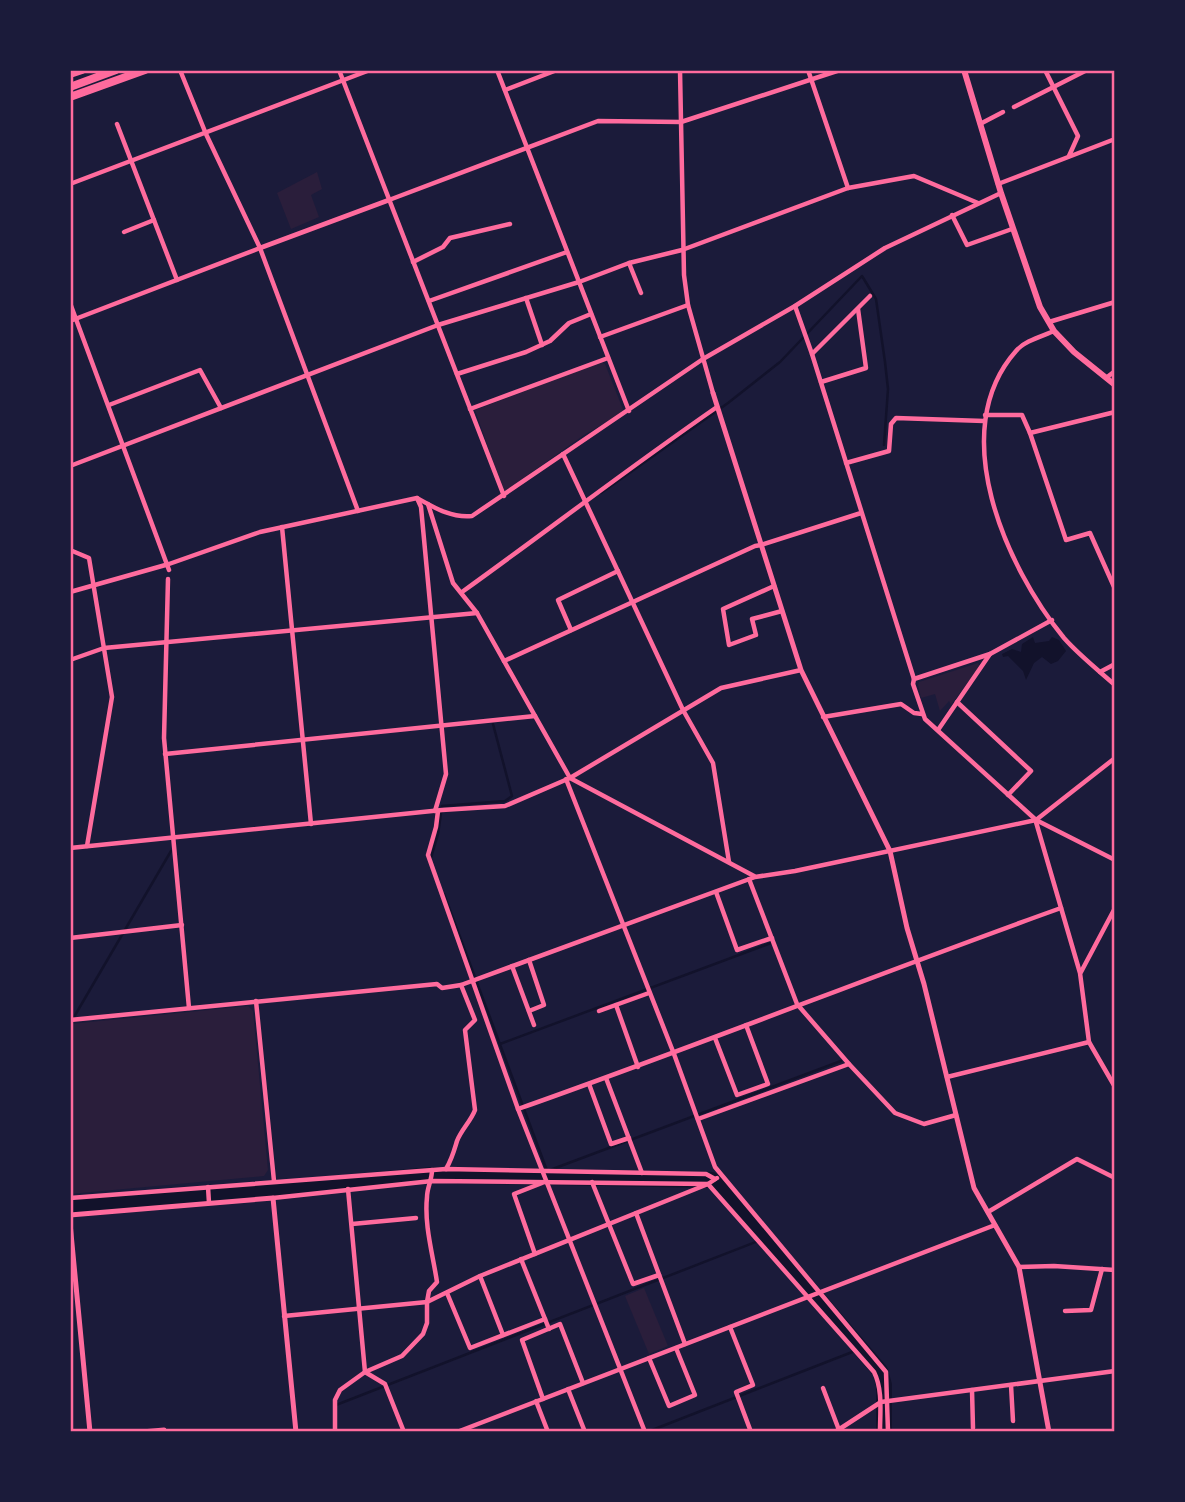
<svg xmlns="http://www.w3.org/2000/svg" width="1185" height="1502" viewBox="0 0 1185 1502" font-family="Roboto,sans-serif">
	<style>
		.green { fill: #2a1e3b }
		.water { fill: #12122b }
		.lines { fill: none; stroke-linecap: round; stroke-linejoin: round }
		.stream { stroke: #12122b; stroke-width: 2.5 }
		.river { stroke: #12122b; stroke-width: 16 }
		.minor { stroke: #ff6b9d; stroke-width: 4.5 }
		.tertiary { stroke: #ff6b9d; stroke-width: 5 }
		.secondary { stroke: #ff6b9d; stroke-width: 6 }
		.trunk { stroke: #ff6b9d; stroke-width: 8 }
		.motorway { stroke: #ff6b9d; stroke-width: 8 }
		.neatline { fill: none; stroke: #ff6b9d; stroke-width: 2.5 }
	</style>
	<rect width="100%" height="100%" fill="#1b1b3a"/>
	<g class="green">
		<path d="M317 172 322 189 311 195 319 217 291 229 277 193Z"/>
		<path d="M601 362 605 364 624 412 584 435 507 490H503L475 410Z"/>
		<path d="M978 663 980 666 951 705 949 701 940 711 935 694 921 698 918 685 919 682Z"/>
		<path d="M248 1006 253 1011 268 1170 264 1176 70 1194V1024Z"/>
		<path d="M644 1288 668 1346 649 1354 625 1296Z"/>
	</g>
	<path class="water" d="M1033 637 1035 643 1049 641 1052 637 1059 640 1066 651 1058 661 1051 664 1042 657 1034 663 1026 680 1023 671 1008 656 1003 657 1002 654 1012 649 1021 652 1022 644Z"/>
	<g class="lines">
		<g class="stream">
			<path d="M601 493 728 403 780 362 862 276 876 299 885 362 888 389 884 445"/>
			<path d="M431 858 438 834 442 806 505 801 512 796 493 724"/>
			<path d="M444 894 549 1176"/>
			<path d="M74 1017 171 851"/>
			<path d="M500 1044 771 943"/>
			<path d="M550 1170 841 1061"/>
			<path d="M336 1405 766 1238"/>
			<path d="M647 1432 860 1349"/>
		</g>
		<path class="river" d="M70 1207 432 1175 712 1180 722 1187 880 1371 884 1385V1432"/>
		<g class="minor">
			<path d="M180 70 206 134 260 248 358 511"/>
			<path d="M339 70 504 496"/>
			<path d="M497 70 629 411"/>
			<path d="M680 70 684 275 688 305 713 393"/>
			<path d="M808 70 848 188"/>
			<path d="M1045 70 1078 136 1069 156"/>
			<path d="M505 90 557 70"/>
			<path d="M1014 107 1087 70"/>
			<path d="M117 124 177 280"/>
			<path d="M980 124 1003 112"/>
			<path d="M70 184 370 70"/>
			<path d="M998 184 1115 139"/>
			<path d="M389 200 598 121 681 122 840 70"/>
			<path d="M952 215 967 245 1012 229"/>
			<path d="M124 232 154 220"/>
			<path d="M413 262 443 247 450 238 510 224"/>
			<path d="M629 263 641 293"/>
			<path d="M526 298 542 345"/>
			<path d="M429 301 567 252"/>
			<path d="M70 303 169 570"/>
			<path d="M795 306 812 354 914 679 913 684 925 719 1036 820 1115 860"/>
			<path d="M70 321 260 248"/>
			<path d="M1049 322 1115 302"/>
			<path d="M1054 331C1043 336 1024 341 1016 351 945 431 1006 567 1064 638 1079 655 1098 670 1115 685"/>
			<path d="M600 337 688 305"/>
			<path d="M812 354 870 296"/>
			<path d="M457 374 526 352 550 341 569 323 591 314"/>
			<path d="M1106 378 1115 371"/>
			<path d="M821 382 866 368 858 309"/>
			<path d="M109 405 200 370 221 408"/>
			<path d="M470 409 608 358"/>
			<path d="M985 415H1022L1030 433 1115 412"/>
			<path d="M1030 433 1066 540 1090 533 1115 589"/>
			<path d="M563 454 683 710 713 763 729 862"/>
			<path d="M846 463 889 451 891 424 896 418 984 421"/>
			<path d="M70 466 438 325 579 282 629 263 682 250 848 188 914 176 978 203"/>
			<path d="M417 498 421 507 446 774 435 811"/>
			<path d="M428 504 453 583 477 613 570 778 754 876"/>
			<path d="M282 527 311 824"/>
			<path d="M70 550 89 558 112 697 87 846"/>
			<path d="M168 579 164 738 189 1008"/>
			<path d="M774 586 723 609 729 645 756 635 752 619 782 611"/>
			<path d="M70 592 169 564 260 532 417 498C435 508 451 518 472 516L703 359 795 306 885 248 1001 193"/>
			<path d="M462 592C547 531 630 467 717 407"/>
			<path d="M571 630 558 600 618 571"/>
			<path d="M70 660 104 648 477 613"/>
			<path d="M504 661 755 546 761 545 861 513"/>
			<path d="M1100 672 1115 664"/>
			<path d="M914 679 990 654 1052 620"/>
			<path d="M957 702 1031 771 1008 795"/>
			<path d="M823 717 901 704 914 713 922 714"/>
			<path d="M938 730 990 654"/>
			<path d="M165 754 535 716"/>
			<path d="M566 779 674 1054 715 1167 886 1372 888 1432"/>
			<path d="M438 811 436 827 428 855 518 1109 645 1432"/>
			<path d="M1036 822 1080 973 1089 1042 1115 1087"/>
			<path d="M70 848 442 810 505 806 570 778 721 688 801 670"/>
			<path d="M749 879 797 1004 849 1064 895 1113 924 1124 956 1115"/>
			<path d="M716 892 737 950 772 938"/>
			<path d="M70 938 182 925"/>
			<path d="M512 966 534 1025"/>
			<path d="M1081 972 1115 908"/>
			<path d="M256 1001 274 1181"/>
			<path d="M616 1005 638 1067"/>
			<path d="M529 1011 544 1005 529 960"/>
			<path d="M599 1011 649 993"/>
			<path d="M70 1020 437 984 442 988 461 985 755 877 795 871 1036 820 1115 758"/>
			<path d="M715 1038 737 1095 768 1084 746 1025"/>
			<path d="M947 1077 1089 1042"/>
			<path d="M606 1078 642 1173"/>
			<path d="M589 1084 611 1144 629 1138"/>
			<path d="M518 1109C700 1045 879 973 1061 908"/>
			<path d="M698 1119 849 1064"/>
			<path d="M446 1169C452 1159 454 1151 457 1141 461 1130 471 1121 475 1110L465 1030 475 1020 461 985"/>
			<path d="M432 1170C432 1180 427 1188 427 1197 424 1225 433 1255 437 1282L429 1291 427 1302 480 1276 708 1184 717 1178"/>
			<path d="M592 1182 633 1284 659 1275"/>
			<path d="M208 1187 209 1203"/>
			<path d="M348 1189 365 1372 385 1384 404 1432"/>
			<path d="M70 1198 446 1169 706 1174 715 1179"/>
			<path d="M273 1198 432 1181 708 1184 874 1372C883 1390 880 1412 880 1432"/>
			<path d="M988 1212 1077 1159 1115 1178"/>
			<path d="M636 1213 685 1344"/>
			<path d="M352 1224 416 1218"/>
			<path d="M535 1254 514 1194 542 1183"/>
			<path d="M521 1259 549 1329"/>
			<path d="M1019 1267 1054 1266 1115 1270"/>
			<path d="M480 1276 503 1335"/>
			<path d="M447 1293 470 1348 545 1319"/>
			<path d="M1065 1311 1091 1310 1102 1269"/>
			<path d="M284 1316 427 1302V1323L423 1334 402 1356 365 1372 340 1390 335 1400V1432"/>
			<path d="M730 1327 753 1385 736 1392 751 1432"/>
			<path d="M649 1358 669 1406 695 1395 676 1348"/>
			<path d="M1011 1385 1013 1421"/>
			<path d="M823 1388 839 1430"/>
			<path d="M568 1389 585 1432"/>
			<path d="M972 1390 973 1428"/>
			<path d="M543 1399 522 1340 560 1324 583 1383"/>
			<path d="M536 1401 548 1432"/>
			<path d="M457 1432 995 1225"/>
			<path d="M835 1432 881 1402 1115 1371"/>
		</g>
		<g class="tertiary">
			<path d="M260 248 389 200"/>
			<path d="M713 393 801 670 890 851 907 928 924 984 974 1188 1019 1267 1049 1432"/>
			<path d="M70 1215 273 1198 296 1432"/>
			<path d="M70 1223 90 1432"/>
			<path d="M142 1432 164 1430V1432"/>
		</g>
		<path class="secondary" d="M964 70 1001 193 1040 307 1054 331 1074 352 1115 385"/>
		<path class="trunk" d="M70 97 145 70"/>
		<g class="motorway">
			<path d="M70 74 82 70"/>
			<path d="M70 87 116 70"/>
		</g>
	</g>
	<rect width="1185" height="1502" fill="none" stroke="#1b1b3a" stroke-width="144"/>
	<rect x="72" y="72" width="1041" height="1358" class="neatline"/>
</svg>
